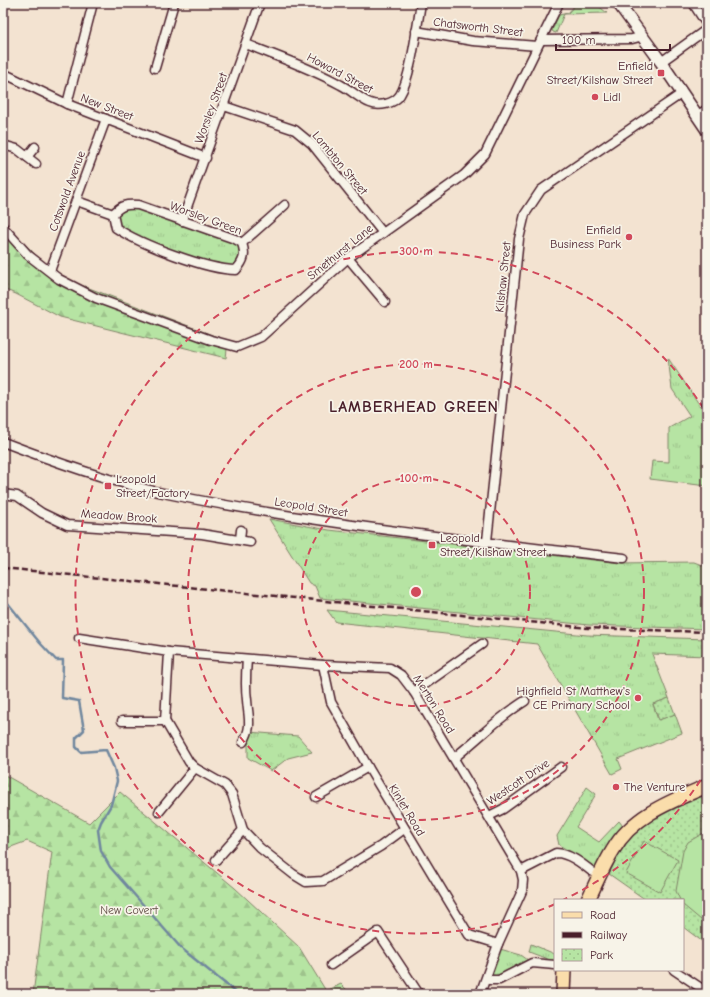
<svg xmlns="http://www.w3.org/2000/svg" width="710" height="997" viewBox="0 0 710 997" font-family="'Comic Neue',sans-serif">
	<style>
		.grass { fill: url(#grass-tufts); stroke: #808267 }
		.forest { fill: url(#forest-firs); stroke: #808267 }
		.park { fill: url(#park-dots); stroke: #808267 }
		.garden { fill: #b6e4a3; stroke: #808267 }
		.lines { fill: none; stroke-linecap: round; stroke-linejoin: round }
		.stream { stroke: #70879e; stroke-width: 2.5 }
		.street-casing { stroke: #4a1f2b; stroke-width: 11 }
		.secondary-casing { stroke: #4a1f2b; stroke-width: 14 }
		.primary-casing { stroke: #4a1f2b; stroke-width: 16 }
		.street { stroke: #f7f3e8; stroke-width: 8 }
		.secondary { stroke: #f7f3e8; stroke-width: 11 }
		.primary { stroke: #faddab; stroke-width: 13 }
		.rail { stroke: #4a1f2b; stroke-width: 2.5; stroke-dasharray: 6 3; stroke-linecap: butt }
		.ring { fill: none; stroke: #d1495b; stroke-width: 2; stroke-dasharray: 7 5 }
		.poi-dot { fill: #d1495b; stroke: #f7f3e8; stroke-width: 1.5 }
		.labels { text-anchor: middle; stroke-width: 3.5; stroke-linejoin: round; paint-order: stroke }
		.street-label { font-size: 12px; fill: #4a1f2b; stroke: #f7f3e8 }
		.poi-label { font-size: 12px; fill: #4a1f2b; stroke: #f7f3e8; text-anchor: start }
		.park-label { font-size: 12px; fill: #655049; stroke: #f7f3e8 }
		.district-label { font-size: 16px; font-weight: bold; letter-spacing: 1px; fill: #4a1f2b; stroke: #f7f3e8 }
		.centre { fill: #d1495b; stroke: #f7f3e8; stroke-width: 2 }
		.ring-label { font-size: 12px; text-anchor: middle; font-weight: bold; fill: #d1495b; stroke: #f7f3e8; stroke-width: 3.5; stroke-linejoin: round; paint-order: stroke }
	</style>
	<defs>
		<pattern id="grass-tufts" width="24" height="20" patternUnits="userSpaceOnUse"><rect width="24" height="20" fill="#b6e4a3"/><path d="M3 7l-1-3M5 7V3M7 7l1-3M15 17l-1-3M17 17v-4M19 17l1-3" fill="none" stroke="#9ec38c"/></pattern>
		<pattern id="forest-firs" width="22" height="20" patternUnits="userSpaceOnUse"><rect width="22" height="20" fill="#b6e4a3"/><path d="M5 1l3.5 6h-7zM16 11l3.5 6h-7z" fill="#9ec38c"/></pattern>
		<pattern id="park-dots" width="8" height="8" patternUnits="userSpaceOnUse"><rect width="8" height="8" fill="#b6e4a3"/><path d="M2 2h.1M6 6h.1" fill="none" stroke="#9ec38c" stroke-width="1.8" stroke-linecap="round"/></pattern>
	</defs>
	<rect width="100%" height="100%" fill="#f3e3d1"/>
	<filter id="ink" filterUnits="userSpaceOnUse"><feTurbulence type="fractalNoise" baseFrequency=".025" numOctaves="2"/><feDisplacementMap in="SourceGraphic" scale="8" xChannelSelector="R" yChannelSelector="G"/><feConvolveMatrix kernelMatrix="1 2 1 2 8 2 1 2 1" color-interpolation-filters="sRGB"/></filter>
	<g filter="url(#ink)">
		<g class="grass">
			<path d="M577 3H595L607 13 564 14 556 33 553 32 552 30 559 15 568 13Z"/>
			<path d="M127 204 235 239 245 252 236 270H222L116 228 113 214Z"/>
			<path d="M668 358 707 416V486L650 479 652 461 669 462V428L690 416 672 389Z"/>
			<path d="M269 519 329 530 620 563 694 562 707 567V629L589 625 320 598 315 586 309 583Z"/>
			<path d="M327 610 587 635 707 639V656L652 654 669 698 653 704 658 720 675 714 682 733 618 759 622 769 612 774 537 644 336 622Z"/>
			<path d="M248 732 298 736 312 752 288 758 271 771 248 758Z"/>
			<path d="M587 787 596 794 576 827 599 842 619 821 623 826 597 868 559 845 557 836Z"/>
			<path d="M531 944 555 954V960H550L529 952Z"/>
			<path d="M500 949 521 955 532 963 499 978 486 975Z"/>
		</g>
		<g class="forest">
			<path d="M3 218 7 227 36 255 68 280 228 341 226 358 60 317 16 294 3 289Z"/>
			<path d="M3 774 89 823 120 792 235 888 299 947 326 991 341 984 351 994H33L52 852 27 841 3 850Z"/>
		</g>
		<g class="park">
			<path d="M669 698 675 714 659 720 653 704Z"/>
			<path d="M707 793V945L683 927V900H646L609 874 623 845 656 814Z"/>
		</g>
		<g class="garden">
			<path d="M707 831V925L683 905V900H680L676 891 683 851 688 842Z"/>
			<path d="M644 841 678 860 660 892 626 873Z"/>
		</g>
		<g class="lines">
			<path class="stream" d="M3 597 40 643 56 660H63L62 698 79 701 84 730 76 738V747L81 752 106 750 114 768 117 781 111 805 101 822 98 830 101 851 110 867 181 948 238 994"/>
			<g class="street-casing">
				<g id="street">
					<path d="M693 3 707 25"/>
					<path d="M416 31 473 41 537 46"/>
					<path d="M541 40 632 39 643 36"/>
					<path d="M246 44C278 57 311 68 341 85 351 90 360 99 370 103 379 107 394 104 400 95 411 77 417 26 421 3"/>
					<path d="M661 62 707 29"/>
					<path d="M155 68 174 3"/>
					<path d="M3 73 67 104 206 158"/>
					<path d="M67 104 93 3"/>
					<path d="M224 106 295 130 312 144 383 233"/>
					<path d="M697 116 707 109"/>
					<path d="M3 145 17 149 36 164"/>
					<path d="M27 157 35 147"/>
					<path d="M77 201 113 214 116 228C140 244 207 270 236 270 244 261 246 255 242 243L235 239 138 205C126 204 121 205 113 214"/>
					<path d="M182 221 260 3"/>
					<path d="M3 227 28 255 59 279 96 298 211 340 237 347 261 337 348 258 464 175 485 154 559 3"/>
					<path d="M242 243 285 205"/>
					<path d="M348 258 385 302"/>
					<path d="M50 271 106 119"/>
					<path d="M3 442C50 460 97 477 145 489 188 499 230 506 273 513 390 532 507 545 624 558"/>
					<path d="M3 494 17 496 42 513 67 525 202 534 250 542"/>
					<path d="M240 540 241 530"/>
					<path d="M487 541 519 239 525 214 541 190 681 94"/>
					<path d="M79 638 169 652 323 665 390 668 401 675 414 692 521 871 523 880 522 891 498 944 480 994"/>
					<path d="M169 652 165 721 189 762 195 768 225 785 232 794 243 830 260 848 293 874 306 882 323 881 381 846 404 829"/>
					<path d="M323 665 331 702 368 767 469 935 498 944"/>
					<path d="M414 692 482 644"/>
					<path d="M122 721H165"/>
					<path d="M243 742C253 727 248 716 247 700 245 686 246 672 247 659"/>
					<path d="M454 758C478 739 499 717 525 701"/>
					<path d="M316 797 368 767"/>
					<path d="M159 812 195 768"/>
					<path d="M489 816 503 809 561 767"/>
					<path d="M216 860 243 830"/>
					<path d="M521 871 556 853C571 853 587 868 599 877"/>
					<path d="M331 965 378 932 419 994"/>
					<path d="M674 970 707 992"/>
					<path d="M489 980H499L532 963 555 965"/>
				</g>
			</g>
			<g class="secondary-casing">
				<path id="secondary" d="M618 3 661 62 707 130"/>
			</g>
			<g class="primary-casing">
				<g id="primary">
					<path d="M588 900C596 883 603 866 613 850 633 815 672 801 707 786"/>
					<path d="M563 994 564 970"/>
				</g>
			</g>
			<use href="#street" class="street"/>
			<use href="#secondary" class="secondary"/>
			<use href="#primary" class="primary"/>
			<path class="rail" d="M3 568 588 628 707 632"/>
		</g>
	</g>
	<g class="ring">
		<circle cx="416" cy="592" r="114"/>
		<circle cx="416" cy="592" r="228"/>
		<path d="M707 770A341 341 0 0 1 563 900M555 904A341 341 0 1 1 707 414"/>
	</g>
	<g class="poi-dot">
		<rect x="657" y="69" width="8" height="8" rx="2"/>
		<circle cx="595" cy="97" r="4"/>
		<circle cx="629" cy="237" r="4"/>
		<rect x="104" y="482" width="8" height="8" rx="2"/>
		<rect x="428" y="541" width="8" height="8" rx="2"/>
		<circle cx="638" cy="698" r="4"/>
		<circle cx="616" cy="787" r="4"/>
	</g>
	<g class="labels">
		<g class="street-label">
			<text transform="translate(478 27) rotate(7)" y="4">Chatsworth Street</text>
			<text transform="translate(340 73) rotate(28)" y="4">Howard Street</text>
			<text transform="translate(107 107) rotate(21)" y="4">New Street</text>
			<text transform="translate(211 108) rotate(-70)" y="4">Worsley Street</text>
			<text transform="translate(340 163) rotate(50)" y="4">Lambton Street</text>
			<text transform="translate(67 191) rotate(-70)" y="4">Cotswold Avenue</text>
			<text transform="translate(206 218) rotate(20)" y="4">Worsley Green</text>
			<text transform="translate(340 252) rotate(-39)" y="4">Smethurst Lane</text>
			<text transform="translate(503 277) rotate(-84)" y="4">Kilshaw Street</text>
			<text transform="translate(311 507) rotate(9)" y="4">Leopold Street</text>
			<text transform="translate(119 516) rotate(4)" y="4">Meadow Brook</text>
			<text transform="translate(434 704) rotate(58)" y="4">Merton Road</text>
			<text transform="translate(518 782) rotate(-34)" y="4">Westcott Drive</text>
			<text transform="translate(407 810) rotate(59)" y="4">Kinlet Road</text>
		</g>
		<g class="poi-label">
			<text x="653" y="70" text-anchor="end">Enfield<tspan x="653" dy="14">Street/Kilshaw Street</tspan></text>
			<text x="603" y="101">Lidl</text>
			<text x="621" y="234" text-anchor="end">Enfield<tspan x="621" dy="14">Business Park</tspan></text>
			<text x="116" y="483">Leopold<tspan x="116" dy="14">Street/Factory</tspan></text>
			<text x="440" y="542">Leopold<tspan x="440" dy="14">Street/Kilshaw Street</tspan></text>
			<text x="630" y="695" text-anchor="end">Highfield St Matthew's<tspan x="630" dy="14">CE Primary School</tspan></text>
			<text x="624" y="791">The Venture</text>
		</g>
		<g class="park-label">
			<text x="129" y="914">New Covert</text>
		</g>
		<g class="district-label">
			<text x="414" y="412">LAMBERHEAD GREEN</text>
		</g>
	</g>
	<circle cx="416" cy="592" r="6" class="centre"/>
	<g class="ring-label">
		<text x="416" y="255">300 m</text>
		<text x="416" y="368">200 m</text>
		<text x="416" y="482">100 m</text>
	</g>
	<rect width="710" height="997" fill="none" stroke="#f7f3e8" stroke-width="16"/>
	<rect x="8" y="8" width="694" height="981" fill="none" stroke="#4a1f2b" stroke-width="1.5" filter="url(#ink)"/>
	<rect x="554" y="899" width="130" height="72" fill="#f7f3e8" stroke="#b29e9c"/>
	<rect x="562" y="912" width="20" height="6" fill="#faddab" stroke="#b29e9c"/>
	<text x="590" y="919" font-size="12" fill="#4a1f2b">Road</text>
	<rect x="562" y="932" width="20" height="6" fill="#4a1f2b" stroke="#b29e9c"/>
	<text x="590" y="939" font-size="12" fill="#4a1f2b">Railway</text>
	<rect x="562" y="949" width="20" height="12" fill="url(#park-dots)" stroke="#b29e9c"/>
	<text x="590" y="959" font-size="12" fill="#4a1f2b">Park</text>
	<path d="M556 44v6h114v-6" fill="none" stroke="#4a1f2b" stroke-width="2"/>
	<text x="562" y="44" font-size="12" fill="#4a1f2b" stroke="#f7f3e8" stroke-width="3" paint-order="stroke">100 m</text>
</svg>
